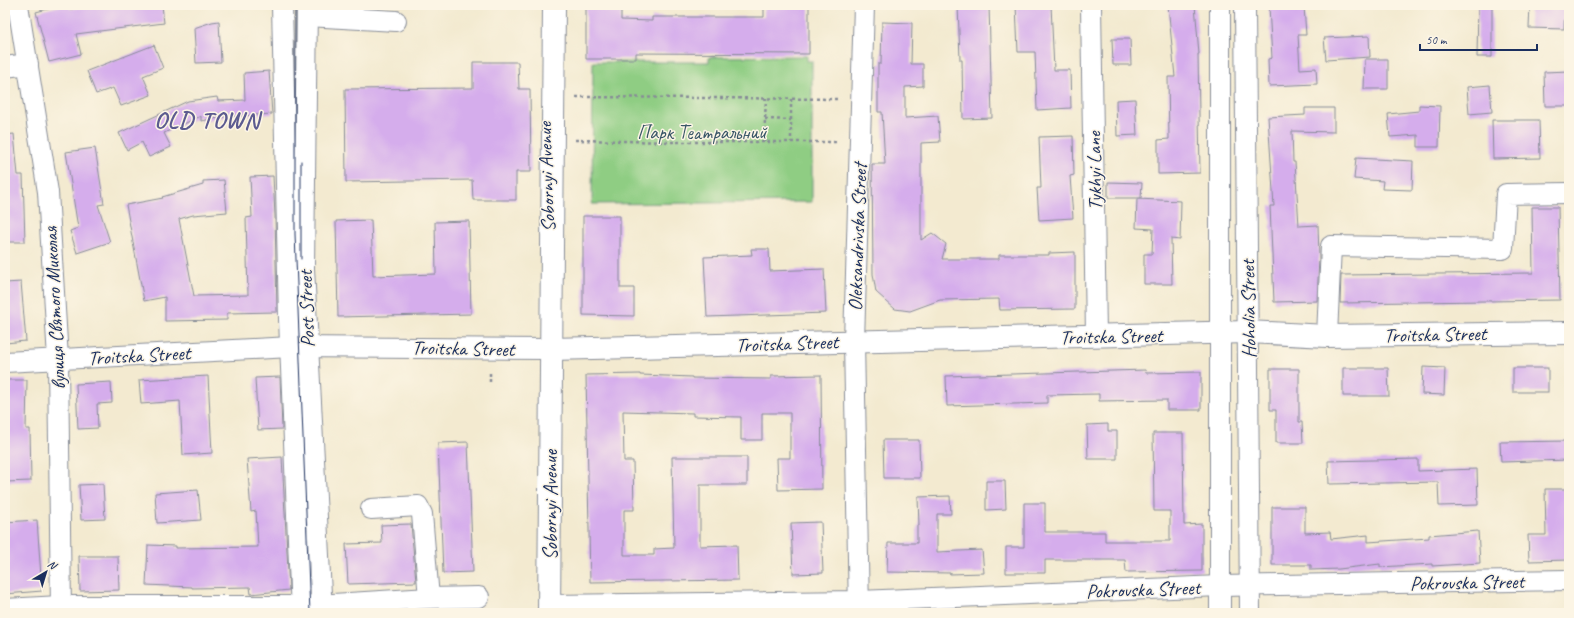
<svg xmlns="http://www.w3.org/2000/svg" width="1574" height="618" viewBox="0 0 1574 618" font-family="Caveat,sans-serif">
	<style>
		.green { fill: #8fcd83; stroke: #557e70 }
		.building { fill: #d5adec }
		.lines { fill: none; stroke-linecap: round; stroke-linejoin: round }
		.minor-casing { stroke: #878c97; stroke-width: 22 }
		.major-casing { stroke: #878c97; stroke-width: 24 }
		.path { stroke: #878c97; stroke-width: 2.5; stroke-dasharray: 3 3; stroke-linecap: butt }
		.minor { stroke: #fff; stroke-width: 20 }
		.major { stroke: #fff; stroke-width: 22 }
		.tram { stroke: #1b2f5e; stroke-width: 1 }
		.labels { text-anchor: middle; stroke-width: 3; stroke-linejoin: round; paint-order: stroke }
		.park-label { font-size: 20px; fill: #385667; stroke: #fcf5e5 }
		.street-label { font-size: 20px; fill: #1b2f5e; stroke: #fcf5e5 }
		.district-label { font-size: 24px; font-weight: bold; letter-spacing: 1px; fill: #5c5b90; stroke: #fcf5e5 }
	</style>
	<rect width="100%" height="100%" fill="#fcf5e5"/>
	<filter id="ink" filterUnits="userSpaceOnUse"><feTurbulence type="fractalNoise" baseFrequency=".025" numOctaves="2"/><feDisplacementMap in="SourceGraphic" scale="8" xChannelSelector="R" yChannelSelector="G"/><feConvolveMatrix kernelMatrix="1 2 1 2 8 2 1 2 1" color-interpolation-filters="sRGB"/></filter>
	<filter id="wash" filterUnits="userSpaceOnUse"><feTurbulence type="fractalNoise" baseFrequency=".012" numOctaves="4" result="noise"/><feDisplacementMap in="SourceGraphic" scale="16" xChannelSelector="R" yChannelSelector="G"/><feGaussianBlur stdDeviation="0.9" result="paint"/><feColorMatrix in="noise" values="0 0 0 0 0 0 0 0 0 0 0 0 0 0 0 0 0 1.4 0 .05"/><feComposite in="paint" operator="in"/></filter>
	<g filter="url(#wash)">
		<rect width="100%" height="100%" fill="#f3ead0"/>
		<path class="green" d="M807 56V61H812V202L592 204 593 62H709V57Z"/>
		<g id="blocks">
			<g class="building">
				<path d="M63 5H69L70 9 100 5H162L164 23 76 34 81 54 49 62 36 12Z"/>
				<path d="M586 5H621V20L652 21V17H764V5H809V54L636 53V59H586Z"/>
				<path d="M958 5H989L992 118 963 119 962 60H960Z"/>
				<path d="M1016 5H1051L1054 70H1070L1071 108 1037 110 1035 52H1018Z"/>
				<path d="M1168 5H1195L1199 54H1198L1200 173 1158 174V140L1169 139 1168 77H1175Z"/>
				<path d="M1478 5 1492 6V57H1477Z"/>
				<path d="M1530 5H1565L1564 29 1529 28Z"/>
				<path d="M1304 6 1306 35H1298L1300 69 1316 68 1317 84 1269 86 1268 59 1272 58 1269 7Z"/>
				<path d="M219 21 221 62 196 63 194 28 212 22Z"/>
				<path d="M882 22 912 23 911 64H923V86L905 87V118L938 116 940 142 921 143V240L932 233 946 244 942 259H999V255H1049V253L1075 252V309L1000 310 999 299 940 300 910 311 895 309 876 292 873 274 872 164H885L882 112H878V64H881Z"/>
				<path d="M1369 36 1370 57 1326 60 1324 38Z"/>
				<path d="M1112 39H1130L1131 65H1113Z"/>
				<path d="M154 45 163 68 143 76 151 95 121 106 113 88 96 94 87 71Z"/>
				<path d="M1365 59H1388V89H1364Z"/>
				<path d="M473 62H518L519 89H530L531 172H516V200H473L472 180 346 182 345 89 473 88Z"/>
				<path d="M269 71 272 114 224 117 201 121V116L164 133 171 147 149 157 142 142 127 150 119 133 188 101 217 97 218 101 245 100 244 73Z"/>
				<path d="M1569 71V106H1545L1544 72Z"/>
				<path d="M1490 85 1492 112 1469 114 1467 87Z"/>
				<path d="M1135 99 1137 135 1117 136 1116 100Z"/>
				<path d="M1419 105 1440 106 1439 147H1418V135L1390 137 1388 114 1419 111Z"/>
				<path d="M1305 108H1334V132L1292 131 1293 162H1295L1299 226 1318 225 1319 258 1317 301 1274 302 1270 206H1274L1268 117 1305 115Z"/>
				<path d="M1492 120H1539L1540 158 1493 159Z"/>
				<path d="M14 134 18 175H23L25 242H5V135Z"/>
				<path d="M1073 136 1074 175 1070 176 1073 218 1039 220 1037 188H1041L1039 137Z"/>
				<path d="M95 148 104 204 98 205 110 242 77 253 70 231 78 228 66 152Z"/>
				<path d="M1356 158 1413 161 1412 190 1382 189 1383 181 1354 179Z"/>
				<path d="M273 176 275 216 277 312 227 313V320L165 321V297L144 301 126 205 163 198 162 197 203 185V181L224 180 227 212 193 215 179 219 194 296 248 295 246 218 252 217 250 177Z"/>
				<path d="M1108 182 1142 183 1141 198H1108Z"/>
				<path d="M1137 199 1181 201 1180 240 1171 239 1172 284H1144V254H1152L1153 229 1136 228Z"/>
				<path d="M1532 207H1558L1560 300 1340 303 1341 275 1533 273Z"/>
				<path d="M583 216H620V288H634V316L583 315Z"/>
				<path d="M371 220 373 276 436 274 435 222 469 221 471 314 338 317 336 221Z"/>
				<path d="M751 249H769L770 271 824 269 826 313 707 317 704 257 752 255Z"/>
				<path d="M21 282 26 341 5 343V283Z"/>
				<path d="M1423 367 1445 368 1444 395 1422 394Z"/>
				<path d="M1343 368H1388L1389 396H1343Z"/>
				<rect x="1513" y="368" width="35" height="24"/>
				<path d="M1270 369H1299V422H1302L1303 443H1276V410H1270Z"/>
				<path d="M1145 370 1146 373 1201 372V410H1167V400L1099 401V394L1047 395V403L947 406 946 376Z"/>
				<path d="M640 374V375L692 377V378L771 379V376L821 375 822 489 778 490 777 458H790V413H762V440H741V417L693 416V413L623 411 624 461H633L634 510H624V555H654V549L674 548 672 457H747V485H700V546L737 545 738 580 590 582 586 375Z"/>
				<path d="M208 376 212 453 183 455 180 401 141 404 139 380Z"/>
				<path d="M280 377 282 429 258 430 255 378Z"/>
				<path d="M5 380H27L26 429H30L31 481 5 482Z"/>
				<path d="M111 382 112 403 97 404 98 428 78 429 76 384Z"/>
				<path d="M1108 424V431H1117V459H1088L1087 425Z"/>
				<path d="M1153 433H1183L1184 525 1202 524V571L1126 572 1125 560H1045V573H1006V547H1024V503H1045V532H1105V541H1170V511H1154Z"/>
				<path d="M883 440H919L920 478H884Z"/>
				<path d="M1569 441V460L1501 462 1500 442Z"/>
				<path d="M468 442 473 572 443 573 438 443Z"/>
				<path d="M282 457 289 590 251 594 250 587 192 588V587L146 585 148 545 176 546V548L258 547 256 511 251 512 247 459Z"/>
				<path d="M1418 459V471L1477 469 1478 505 1439 506 1438 482 1329 484 1328 461Z"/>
				<path d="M986 481H1005L1006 509 986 510Z"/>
				<path d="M103 484 105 519 81 520 79 485Z"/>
				<path d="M1545 489H1569V560L1529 561 1528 535H1546Z"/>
				<path d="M198 490 201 520 157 523 155 493Z"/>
				<path d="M950 496 951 514H937V552L982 550 984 573 950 574V573L887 572 888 543H917V526H919L918 497Z"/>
				<path d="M1272 507H1305V533L1330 532 1331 539 1368 535V542L1429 538V535L1478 531 1480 563 1432 566V564L1380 567V564L1339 569 1311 570V565H1272Z"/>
				<path d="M37 520 42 591 5 594V522Z"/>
				<path d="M821 522 823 573 793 574 791 523Z"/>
				<path d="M411 524 416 582 348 584 346 544 382 543 381 525Z"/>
				<path d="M79 556H118L119 590 80 591Z"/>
			</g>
		</g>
	</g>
	<g filter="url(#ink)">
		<use href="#blocks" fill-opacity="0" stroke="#878c97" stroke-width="1"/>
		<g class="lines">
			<g class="minor-casing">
				<g id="minor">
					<path d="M18 5 48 192 58 359 61 613"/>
					<path d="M282 5 289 319 301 613"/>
					<path d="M307 5 304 268 322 613"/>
					<path d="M1091 5 1096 336"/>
					<path d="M1220 5V613"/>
					<path d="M1245 5 1250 613"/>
					<path d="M307 16 396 21"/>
					<path d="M5 67 28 64"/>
					<path d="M1327 336 1331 246 1503 249 1506 194 1569 193"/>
					<path d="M5 362 291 347 551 349"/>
					<path d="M371 509 418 506 422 514 429 598"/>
					<path d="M549 605 859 601 1220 586 1569 580"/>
					<path d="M5 609 60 606H301L429 598 479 597"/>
					<path d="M859 613 854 341 864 5"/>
				</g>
			</g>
			<g class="major-casing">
				<g id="major">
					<path d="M551 349 1248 332 1327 336 1569 333"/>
					<path d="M549 613 554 5"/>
				</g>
			</g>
			<g class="path">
				<path d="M576 97 839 99"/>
				<path d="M791 99V142"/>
				<path d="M765 119 791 120"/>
				<path d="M575 140 672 142H838"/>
				<path d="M764 142 766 98"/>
				<path d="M490 382V371"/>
			</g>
			<use href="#minor" class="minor"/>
			<use href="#major" class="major"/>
			<g class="tram">
				<path d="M295 5V234L310 613"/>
				<path d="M301 161V259"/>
			</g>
		</g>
	</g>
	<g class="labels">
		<g class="park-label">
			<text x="702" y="139">Парк Театральний</text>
		</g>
		<g class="street-label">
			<text transform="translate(1094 171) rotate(-91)" y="7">Tykhyi Lane</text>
			<text transform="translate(546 177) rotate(-92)" y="7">Sobornyi Avenue</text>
			<text transform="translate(857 237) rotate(-88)" y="7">Oleksandrivska Street</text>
			<text transform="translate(54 308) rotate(-93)" y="7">вулиця Святого Миколая</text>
			<text transform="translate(306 309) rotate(-92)" y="7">Post Street</text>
			<text transform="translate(1248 309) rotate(-91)" y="7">Hoholia Street</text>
			<text transform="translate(1435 334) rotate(-1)" y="7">Troitska Street</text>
			<text transform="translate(1111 336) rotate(-1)" y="7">Troitska Street</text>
			<text transform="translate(787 343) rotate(-2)" y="7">Troitska Street</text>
			<text transform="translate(463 348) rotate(1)" y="7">Troitska Street</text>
			<text transform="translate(139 355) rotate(-3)" y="7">Troitska Street</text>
			<text transform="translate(550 505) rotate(-90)" y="7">Sobornyi Avenue</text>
			<text transform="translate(1467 582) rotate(-1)" y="7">Pokrovska Street</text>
			<text transform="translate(1143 589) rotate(-2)" y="7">Pokrovska Street</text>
		</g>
		<g class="district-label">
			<text x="207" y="128">OLD TOWN</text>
		</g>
	</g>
	<rect width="1574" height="618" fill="none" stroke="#fcf5e5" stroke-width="20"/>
	<g transform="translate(46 572) rotate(38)" stroke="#fcf5e5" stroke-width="3" paint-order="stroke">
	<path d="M0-3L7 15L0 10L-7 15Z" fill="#1b2f5e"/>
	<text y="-6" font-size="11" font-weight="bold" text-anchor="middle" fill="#1b2f5e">N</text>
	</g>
	<path d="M1420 44v6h117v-6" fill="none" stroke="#1b2f5e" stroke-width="2"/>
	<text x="1426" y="44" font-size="12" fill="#1b2f5e" stroke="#fcf5e5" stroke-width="3" paint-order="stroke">50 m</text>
</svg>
